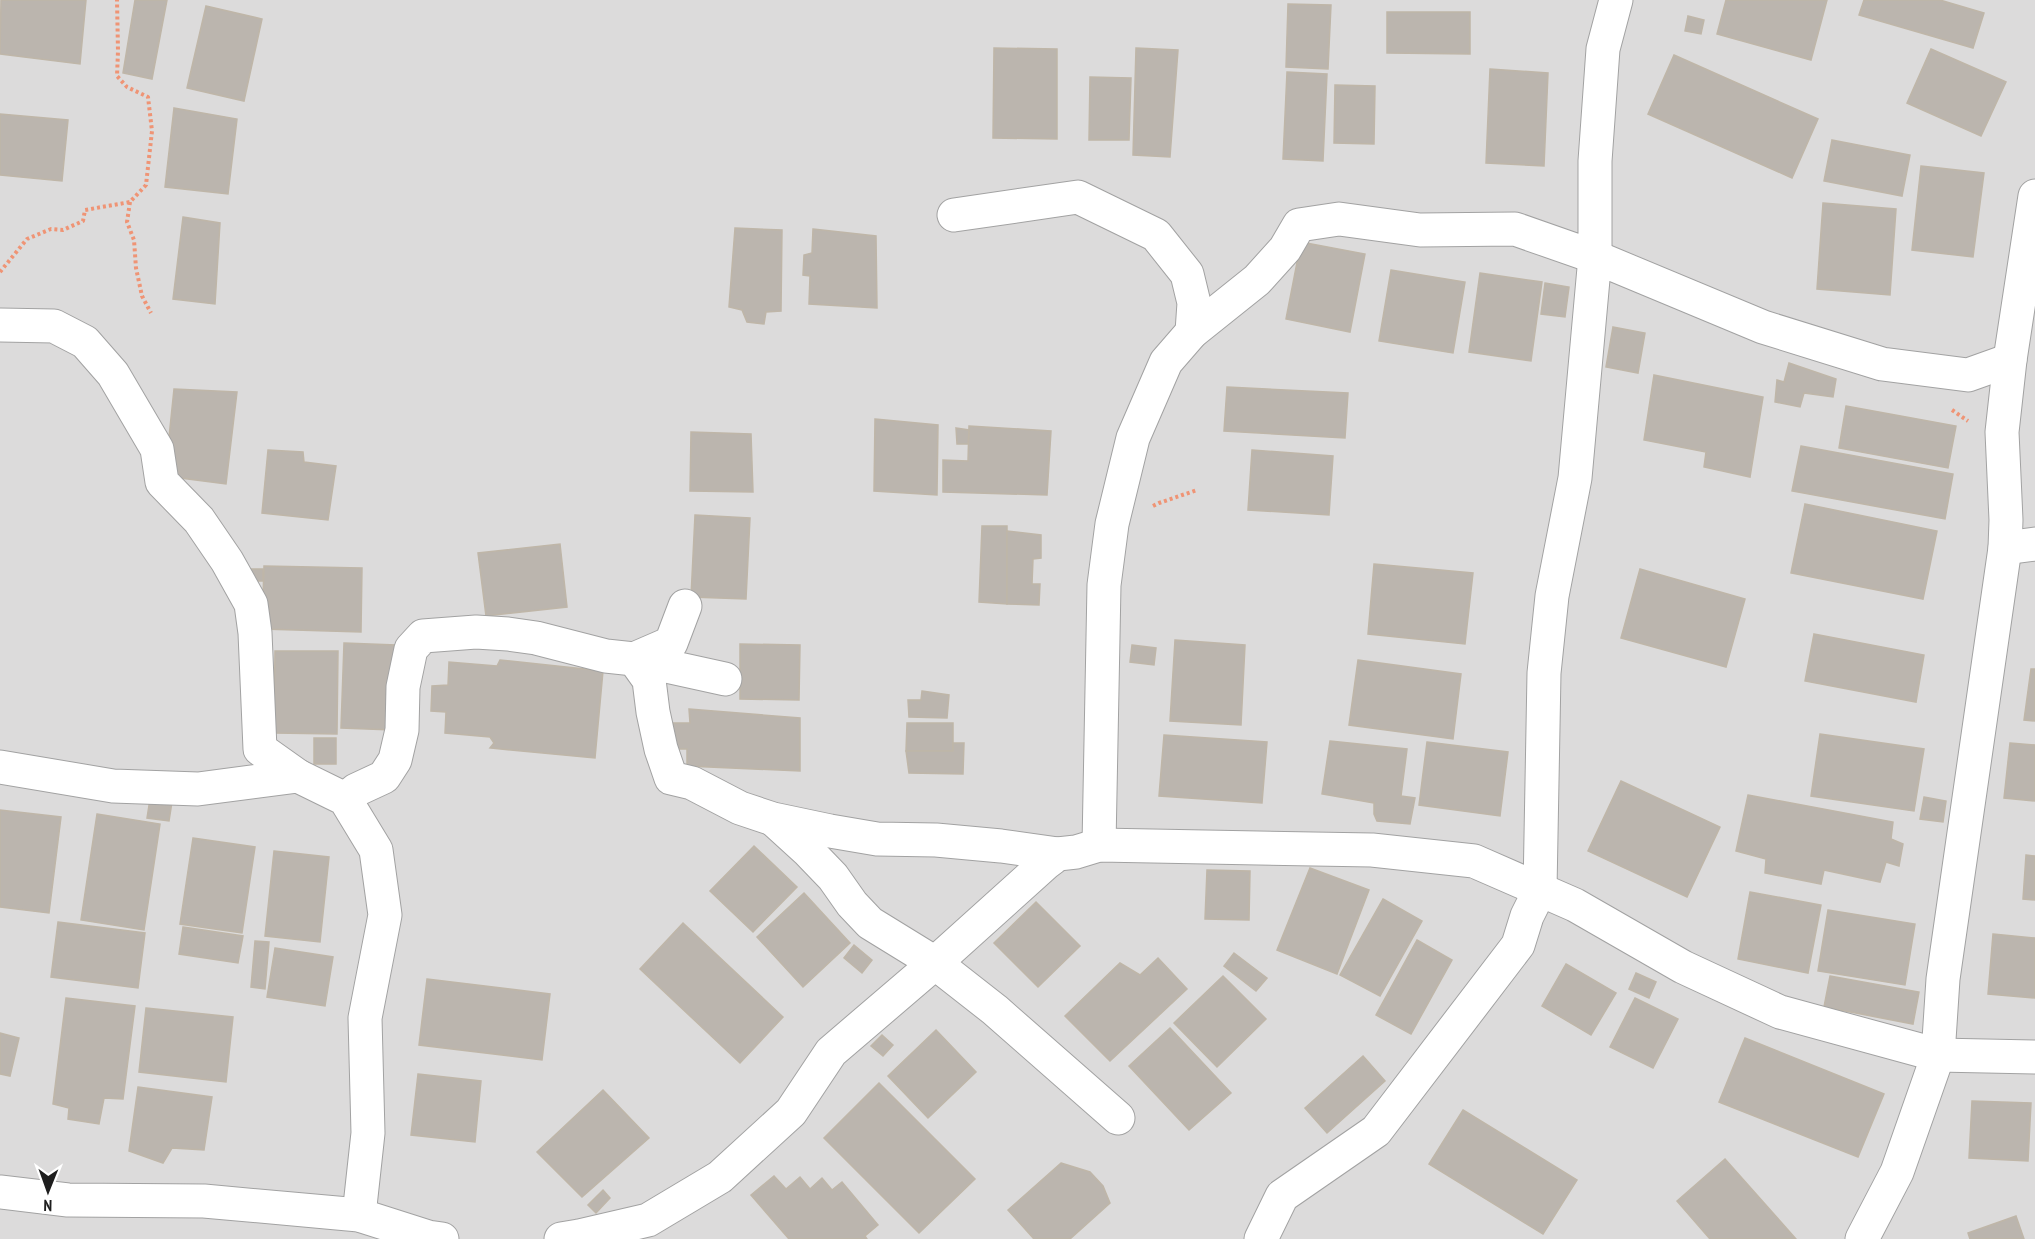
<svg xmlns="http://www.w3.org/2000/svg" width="2035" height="1239" viewBox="0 0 2035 1239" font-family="'PT Sans Narrow',sans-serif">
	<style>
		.residential { fill: #dcdbdb }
		.building { fill: #bbb5ae; stroke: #bfb6a8; stroke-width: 1.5 }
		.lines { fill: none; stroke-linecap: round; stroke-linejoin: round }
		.street-casing { stroke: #a2a2a2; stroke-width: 35 }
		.path { stroke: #ef9475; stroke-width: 4; stroke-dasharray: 3 3; stroke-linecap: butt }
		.street { stroke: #fff; stroke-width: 33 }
	</style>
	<rect width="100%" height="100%" fill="#eeede5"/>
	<rect class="residential" x="0" y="0" width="2035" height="1239"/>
	<g class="building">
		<path d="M1 0H86L80 64 0 54Z"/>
		<path d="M135 0H167L152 79 123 73Z"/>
		<path d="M1726 0H1827L1811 60 1717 34Z"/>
		<path d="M1864 0H1940L1984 13 1973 48 1859 15Z"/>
		<path d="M1288 4 1331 5 1328 69 1286 67Z"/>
		<path d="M206 6 262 19 244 101 187 88Z"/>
		<path d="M1387 12H1470V54L1387 53Z"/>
		<path d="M1688 16 1704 20 1701 34 1685 31Z"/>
		<path d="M994 48 1057 49V139L993 138Z"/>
		<path d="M1136 48 1178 50 1170 157 1133 155Z"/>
		<path d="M1931 49 2006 82 1981 136 1907 103Z"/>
		<path d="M1674 55 1818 119 1792 178 1648 114Z"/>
		<path d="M1490 69 1548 73 1544 166 1486 163Z"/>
		<path d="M1287 72 1327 74 1323 161 1283 159Z"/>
		<path d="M1090 77 1131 78 1129 140H1089Z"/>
		<path d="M1335 85 1375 86 1374 144 1334 143Z"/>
		<path d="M174 108 237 119 228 194 165 187Z"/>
		<path d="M0 114 68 120 62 181 0 175Z"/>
		<path d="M1832 140 1910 155 1902 196 1824 181Z"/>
		<path d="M1921 166 1984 173 1973 257 1912 250Z"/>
		<path d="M1823 203 1896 209 1890 295 1817 289Z"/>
		<path d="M183 217 220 223 215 304 173 299Z"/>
		<path d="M735 228 782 230 781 311 766 312 764 324 747 322 742 310 729 307Z"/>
		<path d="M813 229 876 236 877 308 809 304 810 276 803 275 804 255 812 253Z"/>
		<path d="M1301 242 1365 254 1350 332 1286 319Z"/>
		<path d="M1391 270 1465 282 1453 353 1379 341Z"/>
		<path d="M1480 273 1542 282 1531 361 1469 352Z"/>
		<path d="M1545 283 1569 287 1565 317 1541 314Z"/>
		<path d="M1613 327 1645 333 1638 373 1606 367Z"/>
		<path d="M1789 363 1836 379 1833 397 1804 393 1800 407 1775 402 1777 380 1784 382Z"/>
		<path d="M1654 375 1763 397 1750 477 1704 467 1706 452 1644 440Z"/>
		<path d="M1227 387 1348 393 1345 438 1224 431Z"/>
		<path d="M174 389 237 392 226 484 165 476Z"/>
		<path d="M1846 406 1956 426 1948 468 1839 448Z"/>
		<path d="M875 419 938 425 937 495 874 491Z"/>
		<path d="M969 426 1051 431 1047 495 943 492V460L968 461Z"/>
		<path d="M956 428 969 430 968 444H957Z"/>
		<path d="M691 432 751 434 753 492 690 491Z"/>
		<path d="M1801 446 1953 474 1945 519 1792 491Z"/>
		<path d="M268 450 303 452 304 462 336 466 328 520 262 513Z"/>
		<path d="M1252 450 1333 456 1329 515 1248 510Z"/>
		<path d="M1805 504 1937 531 1923 599 1791 573Z"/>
		<path d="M695 515 750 518 746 599 691 597Z"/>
		<path d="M982 526H1007V604L979 602Z"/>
		<path d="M1007 531 1041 535V558L1033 559 1032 584H1040L1039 605 1007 604Z"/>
		<path d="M560 544 567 607 486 616 478 553Z"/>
		<path d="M1374 564 1473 573 1465 644 1368 634Z"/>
		<path d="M264 566 362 568 361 632 262 629Z"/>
		<rect x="245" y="569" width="18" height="12"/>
		<path d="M1640 569 1745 599 1726 667 1621 638Z"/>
		<path d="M1814 634 1924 655 1916 702 1805 681Z"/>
		<path d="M1175 640 1245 645 1241 725 1170 721Z"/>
		<path d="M344 643 396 645 392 730 341 728Z"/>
		<path d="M740 644 800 645 799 700 740 699Z"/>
		<path d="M1132 645 1156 648 1154 665 1130 662Z"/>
		<path d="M275 651H338L337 734 274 733Z"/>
		<path d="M500 660 603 671 595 758 490 748 494 743 490 737 445 733 446 712 431 711 432 686 448 685 449 662 497 666Z"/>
		<path d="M1358 660 1461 674 1453 739 1349 725Z"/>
		<path d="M2031 669H2035V721L2024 720Z"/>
		<path d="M922 691 949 695 947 718 909 717 908 700H921Z"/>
		<path d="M689 709 800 718V771L687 766V749H675L673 723H690Z"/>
		<path d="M907 723H953V751H906Z"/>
		<path d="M1820 734 1924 749 1914 811 1811 796Z"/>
		<path d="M1164 735 1267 742 1262 803 1159 796Z"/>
		<rect x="314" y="738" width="22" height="26"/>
		<path d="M1330 741 1407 749 1401 796 1415 798 1410 824 1377 821 1374 814V803L1322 794Z"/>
		<path d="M1427 742 1508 752 1500 816 1419 805Z"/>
		<path d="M953 743H964L963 774 909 773 906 751H953Z"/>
		<path d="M2010 743 2035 745V801L2004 798Z"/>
		<path d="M1621 781 1720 827 1687 897 1588 851Z"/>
		<path d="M1748 795 1893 822 1891 839 1903 844 1899 866 1886 862 1880 882 1824 870 1821 884 1765 873 1766 859 1736 851Z"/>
		<path d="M1924 797 1946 801 1943 822 1920 819Z"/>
		<path d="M150 799 172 802 169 821 147 818Z"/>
		<path d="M0 810 61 817 49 913 0 907Z"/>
		<path d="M97 814 160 824 144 930 81 920Z"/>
		<path d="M193 838 255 847 242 933 180 924Z"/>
		<path d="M754 846 797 887 753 932 710 891Z"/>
		<path d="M274 851 329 857 320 942 265 936Z"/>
		<path d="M2026 855 2035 856V900L2023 899Z"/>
		<path d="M1310 868 1369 890 1337 974 1277 950Z"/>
		<path d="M1207 870 1250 871 1249 920 1205 919Z"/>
		<path d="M1750 892 1821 905 1808 973 1738 959Z"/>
		<path d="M804 893 850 943 803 987 757 937Z"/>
		<path d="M1383 899 1422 921 1380 996 1340 975Z"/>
		<path d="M1036 902 1080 946 1038 987 994 943Z"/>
		<path d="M1828 910 1915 924 1905 985 1818 971Z"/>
		<path d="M58 922 145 933 138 988 51 977Z"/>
		<path d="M683 923 783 1017 740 1063 640 969Z"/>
		<path d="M183 927 243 936 238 963 179 954Z"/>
		<path d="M1993 934 2035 938V998L1988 994Z"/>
		<path d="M1417 940 1452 960 1411 1034 1376 1015Z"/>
		<path d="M255 941 269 942 265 989 251 987Z"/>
		<path d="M854 945 872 960 862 973 844 958Z"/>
		<path d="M275 948 333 957 325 1006 267 997Z"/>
		<path d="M1234 953 1267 978 1256 991 1224 966Z"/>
		<path d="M1158 958 1187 989 1110 1061 1065 1016 1120 963 1140 975Z"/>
		<path d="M1566 964 1616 993 1591 1035 1542 1006Z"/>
		<path d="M1636 973 1656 982 1649 998 1629 989Z"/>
		<path d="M1223 976 1266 1019 1217 1067 1174 1023Z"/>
		<path d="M1830 976 1919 992 1913 1024 1824 1007Z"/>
		<path d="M427 979 550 994 542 1060 419 1045Z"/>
		<path d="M66 998 135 1006 123 1099 104 1098 99 1124 68 1119 69 1108 53 1104Z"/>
		<path d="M1635 998 1678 1019 1653 1068 1610 1047Z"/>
		<path d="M146 1008 233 1017 226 1082 139 1072Z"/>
		<path d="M1170 1028 1231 1093 1189 1130 1129 1066Z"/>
		<path d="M936 1030 976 1072 928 1118 888 1076Z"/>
		<path d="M0 1033 19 1038 10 1076 0 1074Z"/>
		<path d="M882 1035 893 1045 883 1056 871 1046Z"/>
		<path d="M1745 1038 1884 1094 1858 1157 1719 1102Z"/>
		<path d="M1363 1056 1385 1081 1327 1133 1305 1108Z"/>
		<path d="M418 1074 481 1081 475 1142 411 1135Z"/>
		<path d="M879 1083 975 1179 919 1233 824 1138Z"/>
		<path d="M138 1087 212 1097 204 1150 172 1148 163 1163 129 1151Z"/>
		<path d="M603 1090 649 1138 582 1197 537 1152Z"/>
		<path d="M1972 1101 2031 1103 2028 1161 1969 1158Z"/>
		<path d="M1463 1110 1577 1180 1543 1234 1429 1164Z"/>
		<path d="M1725 1159 1796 1239H1710L1677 1201Z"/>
		<path d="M1061 1163 1090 1172 1103 1186 1110 1203 1070 1239H1034L1008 1210Z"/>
		<path d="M774 1176 786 1189 800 1177 810 1189 822 1178 832 1190 842 1182 878 1225 865 1236 867 1239H789L751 1195Z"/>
		<path d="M603 1190 610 1198 596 1213 588 1205Z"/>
		<path d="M2016 1216 2024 1239H1970L1968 1233Z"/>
	</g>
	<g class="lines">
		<g class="street-casing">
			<g id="street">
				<path d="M954 215 1078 197 1156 235 1187 274 1194 303 1192 332"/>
				<path d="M0 325 54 326 85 342 113 374 157 449 162 482 199 520 227 561 251 604 255 633 260 749 298 776"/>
				<path d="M2005 548 2035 544"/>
				<path d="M685 606 671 643 634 659 725 679"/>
				<path d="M0 767 113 786 198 789 298 776 345 799 376 850 385 915 365 1018 368 1133 359 1215"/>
				<path d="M345 799 356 790 384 777 395 760 402 730 403 687 411 649 423 636 476 632 508 634 536 638 606 656 634 659 649 680 653 712 661 749 671 778 692 783 740 808 773 819 830 831 877 839 936 840 1001 846 1058 854"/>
				<path d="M774 820 808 851 833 877 852 904 870 923 935 963 995 1010 1118 1118"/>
				<path d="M1099 845 1104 585 1112 524 1133 438 1166 362 1192 332 1257 280 1285 249 1299 225 1339 219 1420 230 1515 229 1595 257V161L1603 49 1616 0"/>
				<path d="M0 1192 68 1200 204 1201 359 1215 428 1237 442 1239"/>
				<path d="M561 1239 579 1236 648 1220 720 1177 791 1112 831 1052 935 963 1046 863 1058 854 1076 852 1099 845 1372 850 1474 861 1575 905 1683 967 1780 1012 1938 1055 2035 1057"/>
				<path d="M1261 1239 1282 1196 1376 1131 1518 945 1527 916 1540 890 1544 673 1552 596 1575 478 1595 257 1763 327 1882 364 1968 375 2010 360"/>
				<path d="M1862 1239 1897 1172 1938 1055 1943 979 2005 548 2006 520 2002 432 2010 360 2035 196"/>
			</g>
		</g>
		<g class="path">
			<path d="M130 202 127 222 134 240 136 268 142 296 151 313"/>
			<path d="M0 272 27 239 51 229 63 230 83 221 85 210 130 202 146 185 152 131 148 97 127 87 117 76 118 51 117 0"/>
			<path d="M1952 410 1968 421"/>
			<path d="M1153 506 1159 503 1197 490"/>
		</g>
		<use href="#street" class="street"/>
	</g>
	<g transform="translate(48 1191) rotate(181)" stroke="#ffffff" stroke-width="4.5" paint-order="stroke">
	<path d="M0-4.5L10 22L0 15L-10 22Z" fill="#1e1e1e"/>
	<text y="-9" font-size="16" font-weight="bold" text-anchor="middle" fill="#1e1e1e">N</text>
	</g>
</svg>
